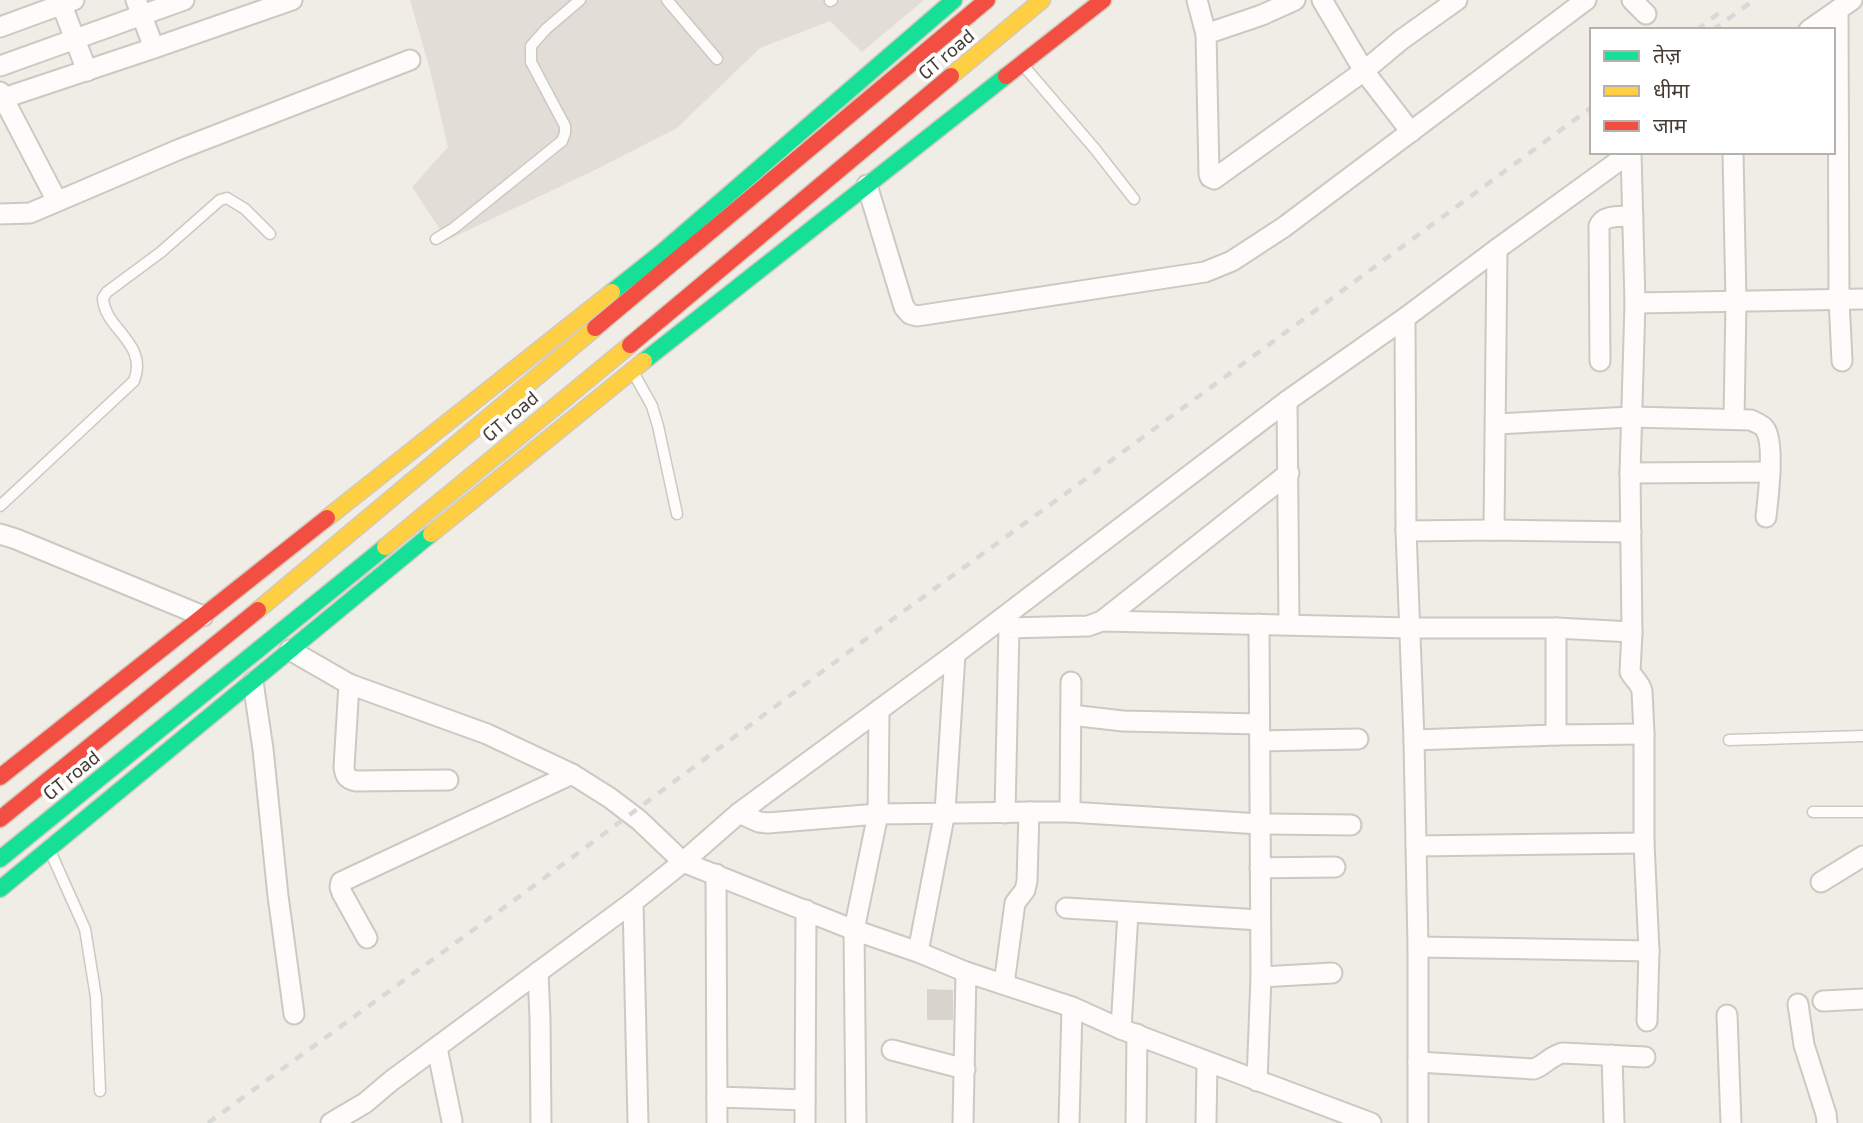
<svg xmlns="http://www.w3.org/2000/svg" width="1863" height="1123" viewBox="0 0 1863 1123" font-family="'Exo 2','Noto Sans Devanagari',sans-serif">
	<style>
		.industrial { fill: #e2ddd7 }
		.building { fill: #d8d3cd }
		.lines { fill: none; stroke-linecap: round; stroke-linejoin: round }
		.lane-casing { stroke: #ccc8c2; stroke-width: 13 }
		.street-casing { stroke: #ccc8c2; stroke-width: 23 }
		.fast-casing { stroke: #d1cabe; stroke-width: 19 }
		.slow-casing { stroke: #d1cabe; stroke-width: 19 }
		.jam-casing { stroke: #d1cabe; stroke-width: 19 }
		.lane { stroke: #fdfcfb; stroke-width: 10 }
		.street { stroke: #fdfcfb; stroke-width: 19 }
		.fast { stroke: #16e098; stroke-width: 16 }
		.slow { stroke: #ffcf43; stroke-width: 16 }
		.jam { stroke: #f24e42; stroke-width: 16 }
		.rail { stroke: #d8d8d7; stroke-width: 4.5; stroke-dasharray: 9 9; stroke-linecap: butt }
		.labels { text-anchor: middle; stroke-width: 7; stroke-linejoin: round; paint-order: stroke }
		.street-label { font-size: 19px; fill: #453c33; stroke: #fff }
	</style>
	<rect width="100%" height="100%" fill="#f0ece6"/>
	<path class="industrial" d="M410 0H924L862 52 830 21 760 48 677 128 597 169 447 240 412 187 448 147 430 70Z"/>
	<path class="building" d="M927 989 953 990V1020H927Z"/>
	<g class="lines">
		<g class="lane-casing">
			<g id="lane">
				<path d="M667 0 717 59"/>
				<path d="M830 1 832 0"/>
				<path d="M1022 64 1095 149 1134 199"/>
				<path d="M436 239 454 228 562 141 565 133V126L531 62V46L546 29 580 0"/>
				<path d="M633 372 652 406 658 426 677 514"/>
				<path d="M0 506 134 381C149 343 104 329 103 298L107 292 161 252 220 200 227 198 245 209 270 234"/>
				<path d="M1729 740 1863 736"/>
				<path d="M1813 812H1863"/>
				<path d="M50 851 85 929 96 997 100 1091"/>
			</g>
		</g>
		<g class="street-casing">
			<g id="street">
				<path d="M60 0 87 71"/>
				<path d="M136 0 154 48"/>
				<path d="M1197 0 1206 34 1209 174 1210 177 1214 179 1364 71 1401 40 1457 0"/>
				<path d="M1322 0 1364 71 1411 132"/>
				<path d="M1632 0 1646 14"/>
				<path d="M1838 10 1839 299 1842 361"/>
				<path d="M0 27 74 0"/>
				<path d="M1809 30 1852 0"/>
				<path d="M1206 34 1262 15 1295 0"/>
				<path d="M0 66 184 0"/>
				<path d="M0 92 57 201"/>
				<path d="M4 98 154 48 292 0"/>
				<path d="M1631 152 1635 303 1630 473 1632 632 1630 672C1634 679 1640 683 1642 691L1644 734V843L1649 951 1647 1021"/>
				<path d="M1733 152 1736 302 1734 419"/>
				<path d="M867 185 904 307 910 314 917 316 1205 272 1232 261 1284 227 1586 0"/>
				<path d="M0 214 30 213 42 208 180 149 410 60"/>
				<path d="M1635 303 1863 299"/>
				<path d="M1405 318 1406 531 1414 740 1418 947V1123"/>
				<path d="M1600 361 1599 226C1604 214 1621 217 1633 216"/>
				<path d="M1287 401 1289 624"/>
				<path d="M1496 424 1632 417 1751 420C1756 423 1762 424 1765 429 1775 443 1768 499 1766 517"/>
				<path d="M1630 473 1770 472"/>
				<path d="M1494 530 1497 249"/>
				<path d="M1406 531 1494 530 1631 532"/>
				<path d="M0 534 16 539 203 616"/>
				<path d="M1102 621 1289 473"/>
				<path d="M290 650 349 684 487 734 572 774 610 798 639 820 683 862 854 930 918 952 966 972 1072 1007 1121 1029 1371 1123"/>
				<path d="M253 682 263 749 278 896 294 1014"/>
				<path d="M349 684 344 767C345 776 347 779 356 781L448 780"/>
				<path d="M1071 715 1123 721 1259 724"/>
				<path d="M1556 735V628"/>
				<path d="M1414 740 1556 735 1644 734"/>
				<path d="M1260 741 1358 739"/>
				<path d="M1070 812 1071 682"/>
				<path d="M739 813 759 822 768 823 878 814 1029 812H1070L1260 824 1351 825"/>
				<path d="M1005 813 1009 628 1088 626 1102 621 1411 628H1556L1632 632"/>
				<path d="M1416 846 1644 843"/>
				<path d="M1260 868 1335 867"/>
				<path d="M716 874 717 1123"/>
				<path d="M1821 882 1863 856"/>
				<path d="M633 902 638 1123"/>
				<path d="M1066 908 1260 920"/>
				<path d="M367 938 342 893 340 887 341 882 572 774"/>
				<path d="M1418 947 1649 951"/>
				<path d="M918 952 945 812 955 654"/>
				<path d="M538 972 540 1019 541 1123"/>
				<path d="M1261 977 1332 973"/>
				<path d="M1004 984 1015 903 1025 890 1027 881 1029 812"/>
				<path d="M1823 1001 1863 999"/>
				<path d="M1798 1004 1804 1045 1826 1114 1827 1123"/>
				<path d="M1727 1015 1731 1123"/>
				<path d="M1121 1029 1128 913"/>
				<path d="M437 1048 452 1121"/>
				<path d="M892 1050 965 1069"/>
				<path d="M1612 1055 1614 1123"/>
				<path d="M1418 1062 1534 1069C1545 1065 1549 1057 1562 1053L1645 1057"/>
				<path d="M1257 1081 1261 977 1259 624"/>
				<path d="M717 1097 805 1100"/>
				<path d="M331 1123 365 1103 391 1081 633 902 683 862 739 813 955 654 1287 401 1405 318 1497 249 1631 152"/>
				<path d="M805 1123 806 910"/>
				<path d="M856 1123 854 930 878 814 879 710"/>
				<path d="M963 1123 966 972"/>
				<path d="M1069 1123 1072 1007"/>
				<path d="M1136 1123 1137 1034"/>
				<path d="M1206 1123 1207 1062"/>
			</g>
		</g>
		<g class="fast-casing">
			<g id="fast">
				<path d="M612 292 661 253 954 0"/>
				<path d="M644 361 1006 76"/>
				<path d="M0 859 385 547"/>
				<path d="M0 889 431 534"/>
			</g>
		</g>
		<g class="slow-casing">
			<g id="slow">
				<path d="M951 76 1042 0"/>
				<path d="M327 518 612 292"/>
				<path d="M431 534 644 361"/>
				<path d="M385 547 630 345"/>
				<path d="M258 610 595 328"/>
			</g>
		</g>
		<g class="jam-casing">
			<g id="jam">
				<path d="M1006 76 1103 0"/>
				<path d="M595 328 987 0"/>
				<path d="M630 345 951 76"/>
				<path d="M0 777 327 518"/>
				<path d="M0 819 258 610"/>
			</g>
		</g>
		<use href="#lane" class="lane"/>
		<use href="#street" class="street"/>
		<use href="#fast" class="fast"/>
		<use href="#slow" class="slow"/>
		<use href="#jam" class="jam"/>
		<g class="rail">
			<path d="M1697 30 1719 13"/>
			<path d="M1713 30 1754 0"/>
			<path d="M208 1123 535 885 897 616 1142 438 1592 107"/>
		</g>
	</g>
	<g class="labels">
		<g class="street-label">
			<text transform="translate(946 54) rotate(-40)" y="7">GT road</text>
			<text transform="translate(510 416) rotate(-40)" y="7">GT road</text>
			<text transform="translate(71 775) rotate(-39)" y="7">GT road</text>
		</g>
	</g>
	<rect x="1590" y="28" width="245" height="126" fill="#ffffff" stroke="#b5b1ad" stroke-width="2"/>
	<rect x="1604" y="51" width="35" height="10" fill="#16e098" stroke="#b5b1ad" stroke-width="2"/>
	<text x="1653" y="63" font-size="21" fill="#453c33">तेज़</text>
	<rect x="1604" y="86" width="35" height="10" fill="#ffcf43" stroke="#b5b1ad" stroke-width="2"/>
	<text x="1653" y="98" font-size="21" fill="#453c33">धीमा</text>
	<rect x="1604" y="121" width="35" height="10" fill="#f24e42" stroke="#b5b1ad" stroke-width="2"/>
	<text x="1653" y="133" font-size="21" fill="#453c33">जाम</text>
</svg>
